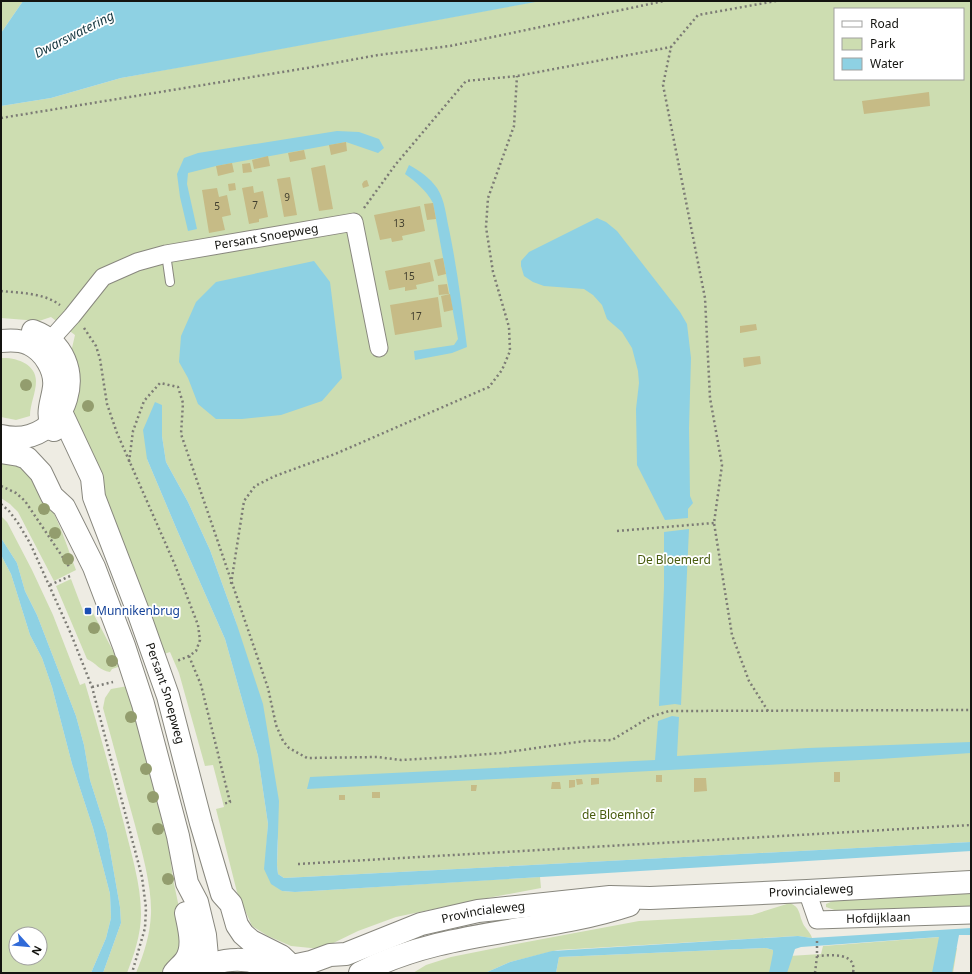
<svg xmlns="http://www.w3.org/2000/svg" width="972" height="974" viewBox="0 0 972 974" font-family="'Noto Sans',sans-serif">
	<style>
		.green { fill: #cdddb1; fill-rule: evenodd }
		.water { fill: #8ed1e3 }
		.building { fill: #c6bb86 }
		.lines { fill: none; stroke-linecap: round; stroke-linejoin: round }
		.service-casing { stroke: #88877e; stroke-width: 10 }
		.minor-casing { stroke: #88877e; stroke-width: 19 }
		.secondary-casing { stroke: #88877e; stroke-width: 24 }
		.path { stroke: #7c7b75; stroke-width: 2.5; stroke-dasharray: 2 3; stroke-linecap: butt }
		.service { stroke: #fff; stroke-width: 8 }
		.minor { stroke: #fff; stroke-width: 17 }
		.secondary { stroke: #fff; stroke-width: 22 }
		.tree { fill: #939d6e }
		.transit-dot { fill: #1a4fb4; stroke: #fff; stroke-width: 1.5 }
		.labels { text-anchor: middle; stroke-width: 3.5; stroke-linejoin: round; paint-order: stroke }
		.number-label { font-size: 10px; fill: #403e2e }
		.street-label { font-size: 12px; fill: #141410; stroke: #fff }
		.park-label { font-size: 12px; fill: #485c0e; stroke: #fff }
		.transit-label { font-size: 12px; fill: #164399; stroke: #fff; text-anchor: start }
		.water-label { font-size: 13px; font-style: italic; fill: #173840; stroke: #fff }
	</style>
	<rect width="100%" height="100%" fill="#eeece3"/>
	<g class="green">
		<path d="M1 1H23L1 33Z"/>
		<path d="M538 1H971V842L284 878 278 874 277 865 278 841 236 622 210 550 188 502 166 462 162 436V405L147 459 177 530 225 639 258 756 268 824 265 869 282 891 295 892 540 877 541 888 472 901 396 917 358 931 321 949 291 946 268 936 252 926 237 892 216 809 224 807 213 765 205 766 179 673 170 652 164 654 73 418 76 378 72 348 75 335 51 317 39 321 1 318V106L51 98 121 78ZM835 9H963V79H835Z"/>
		<path d="M1 358C16 357 36 364 36 381 36 393 30 404 30 416L16 420 1 417Z"/>
		<path d="M1 459C9 462 17 465 23 470 50 490 64 539 76 570L54 581 18 512 10 504 1 498Z"/>
		<path d="M1 516 7 522 32 570 53 615 80 685 85 683C99 730 112 777 124 824 131 853 141 884 141 914 141 934 134 955 127 973H103L121 923 120 907 107 833 90 780 84 745 76 716 37 615 25 591 17 563 1 538Z"/>
		<path d="M1 555 11 574 30 635 42 658 52 687 72 764 93 828 110 894 111 918 106 938 91 973H1ZM16 934H40V958H16Z"/>
		<path d="M71 579 85 616 93 613 121 666 112 669 110 672C100 671 96 663 87 659L56 586Z"/>
		<path d="M128 686 168 840 173 879 181 917 180 942 179 950 164 973H136C144 954 150 935 151 914 152 887 142 852 135 825 124 786 114 747 103 708L105 698 111 689Z"/>
		<path d="M971 892V906L843 913 826 907V904L835 900Z"/>
		<path d="M790 903C800 907 799 914 802 921 804 928 810 931 812 938L798 936 558 950 510 962 485 973H413L426 965 451 957 506 946 639 921 752 915Z"/>
		<path d="M940 937 937 949 957 948 953 973H556L559 957 766 948 773 950V957L821 954 823 946Z"/>
	</g>
	<g class="water">
		<path d="M23 1H541L211 62 121 78 51 98 1 106V33Z"/>
		<path d="M337 131 359 132 379 139 384 148 378 153 346 142 216 166 188 173 187 184 197 229 188 231 180 197 177 174 184 158 198 153Z"/>
		<path d="M409 165C420 171 430 178 437 188 445 200 446 216 449 229 457 268 462 307 467 347L452 353 415 360 414 351 454 345 458 339 433 203C426 190 416 182 405 174Z"/>
		<path d="M597 218 606 222 617 231 680 312 687 324 691 358 689 428 690 496 693 503 688 509V518L665 520 637 465 636 409 639 383 638 371 632 348 622 332 607 319 602 305 593 295 584 289 544 286 533 282 524 276 521 266V261L529 252Z"/>
		<path d="M314 261 330 282 342 378 322 401 281 415 242 419H216L198 404 188 378 179 362 181 336 196 302 216 282Z"/>
		<path d="M155 402 162 405V436L166 462 188 502 210 550 236 622 263 704 279 801 277 865 278 874 284 878 971 842V851L295 892 282 891 271 884 264 869 268 824 258 756 225 639 177 530 147 459 143 430Z"/>
		<path d="M689 529 681 705 675 704 659 706 664 587V532Z"/>
		<path d="M1 538 17 563 25 591 37 615 76 716 84 745 90 780 107 833 120 907 121 923 103 973H91L106 938 111 918 110 894 93 828 72 764 52 687 42 658 30 635 11 574 1 555Z"/>
		<path d="M672 716 679 717 677 756 808 748 971 742V753L879 759 307 789 310 777 655 760 658 721Z"/>
		<path d="M971 928V935H959L952 973H932L939 937 801 947 795 949 787 973H769L773 953V950L766 948 559 957 556 973H485L510 962 552 951 798 936 812 938Z"/>
	</g>
	<g class="building">
		<path d="M929 92 930 106 864 114 862 101Z"/>
		<path d="M346 142 347 151 331 155 329 145Z"/>
		<path d="M304 150 306 159 290 162 288 153Z"/>
		<path d="M268 156 270 166 254 169 252 160Z"/>
		<path d="M232 163 234 172 218 176 216 166Z"/>
		<path d="M250 163 252 172 243 173 242 164Z"/>
		<path d="M325 165 333 209 319 211 311 168Z"/>
		<path d="M290 177 297 215 284 217 277 179Z"/>
		<path d="M367 180 369 186 363 188 362 184 364 181Z"/>
		<path d="M235 183 236 190 229 191 228 184Z"/>
		<path d="M253 186 254 193 263 191 268 217 259 219V222L249 224 242 188Z"/>
		<path d="M217 188 219 197 227 195 231 215 222 217 225 230 209 233 202 190Z"/>
		<path d="M433 203 436 219 427 220 424 204Z"/>
		<path d="M420 206 425 231 402 236 403 240 392 242 391 238 380 240 374 215Z"/>
		<path d="M443 258 446 274 438 276 434 260Z"/>
		<path d="M430 262 434 281 416 285 417 289 405 291V287L389 290 385 271Z"/>
		<path d="M447 284 449 294 439 295 438 285Z"/>
		<path d="M450 294 453 310 444 312 441 296Z"/>
		<path d="M438 297 442 327 395 335 390 305Z"/>
		<path d="M756 324 757 330 740 333V326Z"/>
		<path d="M760 356 761 364 744 367 743 358Z"/>
		<rect x="834" y="772" width="6" height="10"/>
		<rect x="656" y="775" width="6" height="7"/>
		<path d="M591 778H599V784L591 785Z"/>
		<path d="M694 778H706L707 791 694 792Z"/>
		<path d="M576 779H582L583 784 577 785Z"/>
		<path d="M569 780H575V787L569 788Z"/>
		<path d="M552 782H560L561 789H551Z"/>
		<path d="M471 785H477L476 791H471Z"/>
		<rect x="372" y="792" width="8" height="6"/>
		<rect x="339" y="795" width="6" height="5"/>
	</g>
	<g class="lines">
		<g class="service-casing">
			<path id="service" d="M166 254 170 282"/>
		</g>
		<g class="minor-casing">
			<g id="minor">
				<path id="s1" d="M48 340 54 336 72 316 103 277 137 262 166 254 354 222 379 348"/>
				<path id="s2" d="M807 891 817 920 971 915"/>
			</g>
		</g>
		<g class="secondary-casing">
			<g id="secondary">
				<path d="M1 341C10 340 21 340 29 344 44 351 56 370 54 387 52 404 45 412 54 430"/>
				<path id="s3" d="M61 412 92 478 94 497 139 614 168 696 201 823 222 894 231 904 237 925 243 934 251 941 281 956 299 973"/>
				<path d="M1 436C68 452 97 355 33 331"/>
				<path d="M1 452 19 455 27 458 41 473 52 496 64 507 94 567 124 646 143 704 178 836 187 883 197 902 205 935 208 967"/>
				<path id="s4" d="M292 966 311 962 330 955 346 954 421 924 478 911 610 897 650 898 807 891 971 882"/>
				<path d="M174 973C177 969 182 965 185 961 195 948 189 928 186 913"/>
				<path d="M197 973C219 956 255 955 277 973"/>
				<path d="M360 973C444 929 541 934 629 905"/>
			</g>
		</g>
		<g class="path">
			<path d="M1 118 307 68 378 55 450 46 664 1"/>
			<path d="M364 208 396 164 466 81 517 76 671 47"/>
			<path d="M1 291C21 293 44 293 60 305"/>
			<path d="M84 328 96 346 100 359 107 404 117 433 175 565 198 625 200 640 196 651 189 656 177 661"/>
			<path d="M129 462 133 431 144 401 160 383 178 387 183 403 181 434 268 688 276 725 283 741 289 748 307 758 377 757 401 760 452 757 501 753 585 741 612 740 650 717 669 711 971 710"/>
			<path d="M1 486 16 493 25 501 70 568"/>
			<path d="M1 504 9 511 18 523 30 543 71 634 92 687 142 877 146 908 145 928 132 973"/>
			<path d="M617 531 714 523"/>
			<path d="M231 584 244 501 255 486 275 476 335 454 489 387 502 370 510 351 509 327 493 272 486 227 488 198 514 126 517 76"/>
			<path d="M50 585 70 576"/>
			<path d="M189 656 201 685 230 802 223 804"/>
			<path d="M92 687 113 682"/>
			<path d="M768 711 749 681 732 635 714 523 722 465 710 398 705 298 663 85 671 47 698 15 776 1"/>
			<path d="M298 864 971 825"/>
			<path d="M817 956C832 955 857 952 853 973"/>
			<path d="M815 973 817 956V938"/>
		</g>
		<use href="#service" class="service"/>
		<use href="#minor" class="minor"/>
		<use href="#secondary" class="secondary"/>
	</g>
	<g class="tree">
		<circle cx="26" cy="385" r="6"/>
		<circle cx="88" cy="406" r="6"/>
		<circle cx="44" cy="509" r="6"/>
		<circle cx="55" cy="533" r="6"/>
		<circle cx="68" cy="559" r="6"/>
		<circle cx="94" cy="628" r="6"/>
		<circle cx="112" cy="661" r="6"/>
		<circle cx="131" cy="717" r="6"/>
		<circle cx="146" cy="769" r="6"/>
		<circle cx="153" cy="797" r="6"/>
		<circle cx="158" cy="829" r="6"/>
		<circle cx="168" cy="879" r="6"/>
	</g>
	<rect class="transit-dot" x="84" y="607" width="8" height="8" rx="2"/>
	<g class="labels">
		<g class="number-label">
			<text x="287" y="201">9</text>
			<text x="255" y="209">7</text>
			<text x="217" y="210">5</text>
			<text x="399" y="227">13</text>
			<text x="409" y="280">15</text>
			<text x="416" y="320">17</text>
		</g>
		<g class="street-label">
			<text dy="4" stroke="none"><textPath href="#s1" startOffset="253">Persant Snoepweg</textPath></text>
			<text dy="4" stroke="none"><textPath href="#s3" startOffset="301">Persant Snoepweg</textPath></text>
			<text dy="4" stroke="none"><textPath href="#s4" startOffset="529">Provincialeweg</textPath></text>
			<text dy="4" stroke="none"><textPath href="#s4" startOffset="200">Provincialeweg</textPath></text>
			<text dy="4" stroke="none"><textPath href="#s2" startOffset="92">Hofdijklaan</textPath></text>
		</g>
		<g class="park-label">
			<text x="674" y="564">De Bloemerd</text>
			<text x="618" y="819">de Bloemhof</text>
		</g>
		<g class="transit-label">
			<text x="96" y="615">Munnikenbrug</text>
		</g>
		<g class="water-label">
			<text transform="translate(74 34) rotate(-27)" y="5">Dwarswatering</text>
		</g>
	</g>
	<rect width="972" height="974" fill="none" stroke="#141410" stroke-width="4"/>
	<rect x="834" y="8" width="130" height="72" fill="#ffffff" stroke="#a1a19f"/>
	<rect x="842" y="21" width="20" height="6" fill="#ffffff" stroke="#a1a19f"/>
	<text x="870" y="28" font-size="12" fill="#141410">Road</text>
	<rect x="842" y="38" width="20" height="12" fill="#cdddb1" stroke="#a1a19f"/>
	<text x="870" y="48" font-size="12" fill="#141410">Park</text>
	<rect x="842" y="58" width="20" height="12" fill="#8ed1e3" stroke="#a1a19f"/>
	<text x="870" y="68" font-size="12" fill="#141410">Water</text>
	<g transform="translate(28 946) rotate(117)"><circle r="19" fill="#ffffff" stroke="#a1a19f"/>
	<path d="M0-3L7 15L0 10L-7 15Z" fill="#306ad8"/>
	<text y="-6" font-size="11" font-weight="bold" text-anchor="middle" fill="#141410">N</text>
	</g>
</svg>
